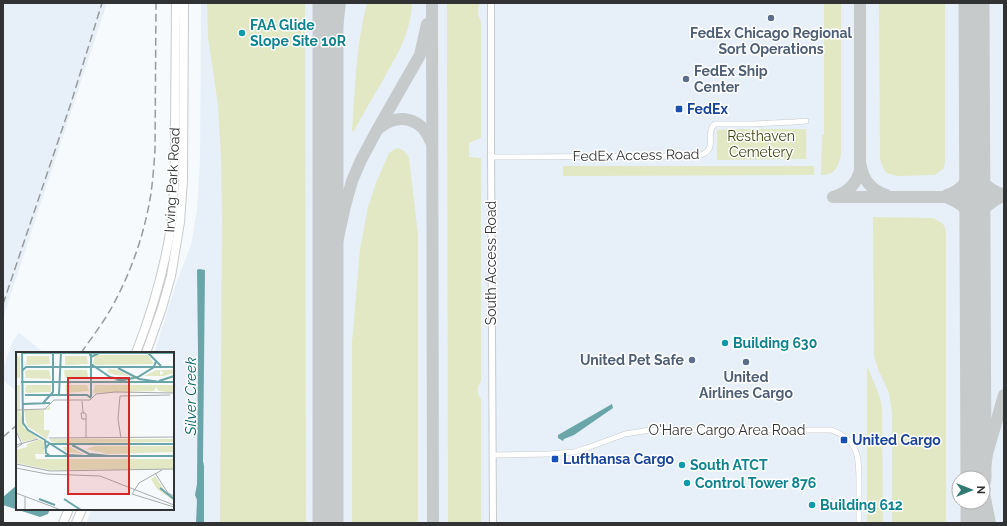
<svg xmlns="http://www.w3.org/2000/svg" width="1007" height="526" viewBox="0 0 1007 526" font-family="Raleway,sans-serif">
	<style>
		.built { fill: #e7f0f8; fill-rule: evenodd }
		.green { fill: #e1e8c3 }
		.water { fill: #6aa6a9 }
		.lines { fill: none; stroke-linecap: round; stroke-linejoin: round }
		.taxiway { stroke: #c7cacb; stroke-width: 12 }
		.runway { stroke: #c7cacb; stroke-width: 31 }
		.minor-casing { stroke: #c7cacc; stroke-width: 6 }
		.tertiary-casing { stroke: #c7cacc; stroke-width: 8 }
		.primary-casing { stroke: #c7cacc; stroke-width: 10 }
		.minor { stroke: #fff; stroke-width: 5 }
		.tertiary { stroke: #fff; stroke-width: 6 }
		.primary { stroke: #fff; stroke-width: 8 }
		.rail { stroke: #97999a; stroke-width: 1.5; stroke-dasharray: 8 4; stroke-linecap: butt }
		.service-dot { fill: #5c6f8a; stroke: #fff; stroke-width: 1.5 }
		.culture-dot { fill: #0f9aa8; stroke: #fff; stroke-width: 1.5 }
		.transit-dot { fill: #1a4fb4; stroke: #fff; stroke-width: 1.5 }
		.labels { text-anchor: middle; stroke-width: 3; stroke-linejoin: round; paint-order: stroke }
		.culture-label { font-size: 14px; font-weight: bold; fill: #0d838f; stroke: #fff; text-anchor: start }
		.service-label { font-size: 14px; font-weight: bold; fill: #4e5e75; stroke: #fff }
		.transit-label { font-size: 14px; font-weight: bold; fill: #164399; stroke: #fff; text-anchor: start }
		.park-label { font-size: 14px; fill: #3c430e; stroke: #fff }
		.street-label { font-size: 14px; fill: #313233; stroke: #fff }
		.water-label { font-size: 15px; font-style: italic; fill: #045f63; stroke: #fff }
		.inset-river { fill: none; stroke: #6aa6a9; stroke-width: 2 }
		.inset-road { fill: none; stroke: #a8aaac; stroke-width: 1 }
		.view { fill: #d62828; fill-opacity: 0.15; stroke: #d62828; stroke-width: 2 }
		.inset-edge { fill: none; stroke: #313233; stroke-width: 2 }
	</style>
	<rect width="100%" height="100%" fill="#f7fafc"/>
	<g class="built">
		<path d="M3 3H107L3 318Z"/>
		<path d="M201 3H1004V523H86L92 509H173V353H154L176 284 191 245 197 209 200 161ZM959 478H983V502H959Z"/>
		<path d="M19 333 43 352V353H17V388L15 390 3 380V368L13 341Z"/>
	</g>
	<g class="green">
		<path d="M207 3H305L306 523H220L222 217 221 157 218 105 208 37Z"/>
		<path d="M367 3H412C410 35 398 53 383 80 373 97 363 114 354 131H352C355 88 356 45 367 3Z"/>
		<path d="M447 3H480C477 10 477 14 481 21V138L469 143V157L481 158V381C477 388 476 392 481 399V523H448Z"/>
		<path d="M824 3H841V155C838 167 836 175 821 175L822 135H824Z"/>
		<path d="M879 3H945V161L944 168 935 175 897 176 887 173 884 170 880 159Z"/>
		<path d="M181 76 180 169 177 220 170 264 165 285 160 303 143 353H140L169 256 178 77Z"/>
		<path d="M734 129 736 130 738 129H806V159L717 160V130Z"/>
		<path d="M398 148C404 150 407 153 409 158L418 234V523H352V343L360 249 368 207 376 183 389 153 395 149Z"/>
		<path d="M563 166H814V175L563 176Z"/>
		<path d="M873 217 933 218 942 223 945 227 946 234V523H892V412L889 393 878 369 874 356Z"/>
		<path d="M867 368H868C873 381 880 393 882 408L883 523H867Z"/>
	</g>
	<g class="water">
		<path d="M199 269 205 270 203 461 204 466V523H196L197 500 195 495 197 484 198 353 197 270Z"/>
		<path d="M612 404 613 408 574 435 564 439 563 441 558 438V435Z"/>
		<path d="M17 485V509H50L48 514 40 517 3 505V497Z"/>
	</g>
	<g class="lines">
		<g class="taxiway">
			<path d="M432 3 433 523"/>
			<path d="M379 128C399 112 422 118 431 142"/>
			<path d="M328 133 331 76 340 3"/>
			<path d="M974 165C982 182 986 189 1004 195"/>
			<path d="M861 166C863 180 872 190 886 195"/>
			<path d="M947 195C963 190 968 180 974 165"/>
			<path d="M833 197C847 193 856 185 860 171V3"/>
			<path d="M837 197H1004"/>
			<path d="M948 198C965 205 968 210 974 226"/>
			<path d="M974 226C982 211 985 205 1001 197"/>
			<path d="M328 351 336 247 345 206 352 181 361 160 376 132 420 55 427 24"/>
			<path d="M976 395 978 454 981 471"/>
			<path d="M983 481 987 454 1004 395"/>
			<path d="M983 489 990 523"/>
			<path d="M979 523 981 502"/>
		</g>
		<g class="runway">
			<path d="M328 3V523"/>
			<path d="M974 3 976 478"/>
			<path d="M976 502V523"/>
		</g>
		<g class="minor-casing">
			<g id="minor">
				<path d="M491 157 697 156C721 151 703 134 715 124H752L794 122 806 121"/>
				<path d="M492 455 548 454 574 452 587 448 625 434 650 430H831C860 440 859 459 859 486 859 498 859 511 859 523"/>
			</g>
		</g>
		<g class="tertiary-casing">
			<path id="tertiary" d="M491 3V143L493 523"/>
		</g>
		<g class="primary-casing">
			<g id="primary">
				<path d="M136 353C152 312 164 271 171 227 175 196 175 163 175 130 175 88 176 45 176 3"/>
				<path d="M146 353 162 308 171 276 180 222 183 180 184 3"/>
				<path d="M63 523 69 509"/>
				<path d="M76 523 82 509"/>
			</g>
		</g>
		<use href="#minor" class="minor"/>
		<use href="#tertiary" class="tertiary"/>
		<use href="#primary" class="primary"/>
		<g class="rail">
			<path d="M3 304 71 103 102 3"/>
			<path d="M81 353C92 337 104 322 113 305 132 270 145 232 151 193 153 179 154 164 155 150L156 3"/>
			<path d="M3 437 17 425"/>
		</g>
	</g>
	<g class="service-dot">
		<circle cx="771" cy="18" r="4"/>
		<circle cx="686" cy="79" r="4"/>
		<circle cx="692" cy="360" r="4"/>
		<circle cx="746" cy="362" r="4"/>
	</g>
	<g class="culture-dot">
		<circle cx="242" cy="33" r="4"/>
		<circle cx="725" cy="343" r="4"/>
		<circle cx="682" cy="465" r="4"/>
		<circle cx="687" cy="483" r="4"/>
		<circle cx="812" cy="505" r="4"/>
	</g>
	<g class="transit-dot">
		<rect x="675" y="105" width="8" height="8" rx="2"/>
		<rect x="840" y="436" width="8" height="8" rx="2"/>
		<rect x="551" y="455" width="8" height="8" rx="2"/>
	</g>
	<g class="labels">
		<g class="culture-label">
			<text x="250" y="30">FAA Glide<tspan x="250" dy="16">Slope Site 10R</tspan></text>
			<text x="733" y="348">Building 630</text>
			<text x="690" y="470">South ATCT</text>
			<text x="695" y="488">Control Tower 876</text>
			<text x="820" y="510">Building 612</text>
		</g>
		<g class="service-label">
			<text x="771" y="38">FedEx Chicago Regional<tspan x="771" dy="16">Sort Operations</tspan></text>
			<text x="694" y="76" text-anchor="start">FedEx Ship<tspan x="694" dy="16">Center</tspan></text>
			<text x="684" y="365" text-anchor="end">United Pet Safe</text>
			<text x="746" y="382">United<tspan x="746" dy="16">Airlines Cargo</tspan></text>
		</g>
		<g class="transit-label">
			<text x="687" y="114">FedEx</text>
			<text x="852" y="445">United Cargo</text>
			<text x="563" y="464">Lufthansa Cargo</text>
		</g>
		<g class="park-label">
			<text x="761" y="141">Resthaven<tspan x="761" dy="16">Cemetery</tspan></text>
		</g>
		<g class="street-label">
			<text transform="translate(636 155) rotate(-1)" y="5">FedEx Access Road</text>
			<text transform="translate(172 180) rotate(-87)" y="5">Irving Park Road</text>
			<text transform="translate(491 263) rotate(-90)" y="5">South Access Road</text>
			<text x="727" y="435">O'Hare Cargo Area Road</text>
		</g>
		<g class="water-label">
			<text transform="translate(191 396) rotate(-90)" y="5">Silver Creek</text>
		</g>
	</g>
	<g transform="translate(16 352)">
		<rect width="158" height="158" fill="#f7fafc"/>
		<path d="M79 3H132L138 12 80 13 77 12ZM0 4H4V26H0ZM11 4H33L34 12 10 13ZM49 4H71L72 12 49 13ZM93 17 102 18 114 24 99 23 91 20ZM156 17 158 21 148 24H128L141 18H155L148 21 144 18V23ZM12 18H33L35 27 10 26 9 19ZM50 18H71L72 25 49 26 48 19ZM0 33H4V57H0ZM10 33H35V40L11 41 9 39ZM49 33H71L73 39 50 41ZM79 33H158V41L143 39 140 35 138 39 77 41ZM34 54V58H28V78H34L31 87 11 74 8 58H28ZM0 58H4L8 76 22 86 7 90 0 79ZM24 87 28 90V102H19L20 107H158V117L34 118 0 111V98L11 95V92ZM34 87H158V90L42 91 35 90ZM79 94H158V100L92 102 70 97ZM46 95H55L67 102 51 100ZM139 124 151 142 158 145V149L141 137 135 127Z" fill="#e1e8c3"/>
		<path class="inset-river" d="M6 0 7 71 12 78 29 88 30 101 34 104M73 0 75 5 83 1M75 0V45M131 0 145 14M5 1H158M75 12 94 25 106 28M102 16 123 27 144 30M6 19 10 15H158M143 29 158 24M5 30H158M98 30 122 25 138 15 140 9M43 42 45 0M9 43H71L75 46M27 51 37 40V0M7 52 34 51M30 89 52 103 68 104M56 93 73 102 93 104M30 96 33 92H158M29 104H158M144 136 158 147M23 147 39 153M48 147 65 158"/>
		<path class="inset-road" d="M66 49 67 60 70 62V86M0 58 29 57 38 48H74L80 42 99 40 158 41M68 61H65L66 67H70M0 79 6 92 0 96M33 86 158 85M105 86 102 67 104 44 154 43M0 93 22 87M0 112 34 119 158 117M0 116 31 122 84 124 158 153M146 118 123 131 116 142 158 155M139 121 152 141 158 144M0 141 45 158M9 145V158"/>
		<path class="view" d="M52 26H113V142H52Z"/>
		<rect width="158" height="158" class="inset-edge"/>
	</g>
	<rect width="1007" height="526" fill="none" stroke="#313233" stroke-width="8"/>
	<g transform="translate(971 490) rotate(90)"><circle r="19" fill="#ffffff" stroke="#adadad"/>
	<path d="M0-3L7 15L0 10L-7 15Z" fill="#327a73"/>
	<text y="-6" font-size="11" font-weight="bold" text-anchor="middle" fill="#313233">N</text>
	</g>
</svg>
